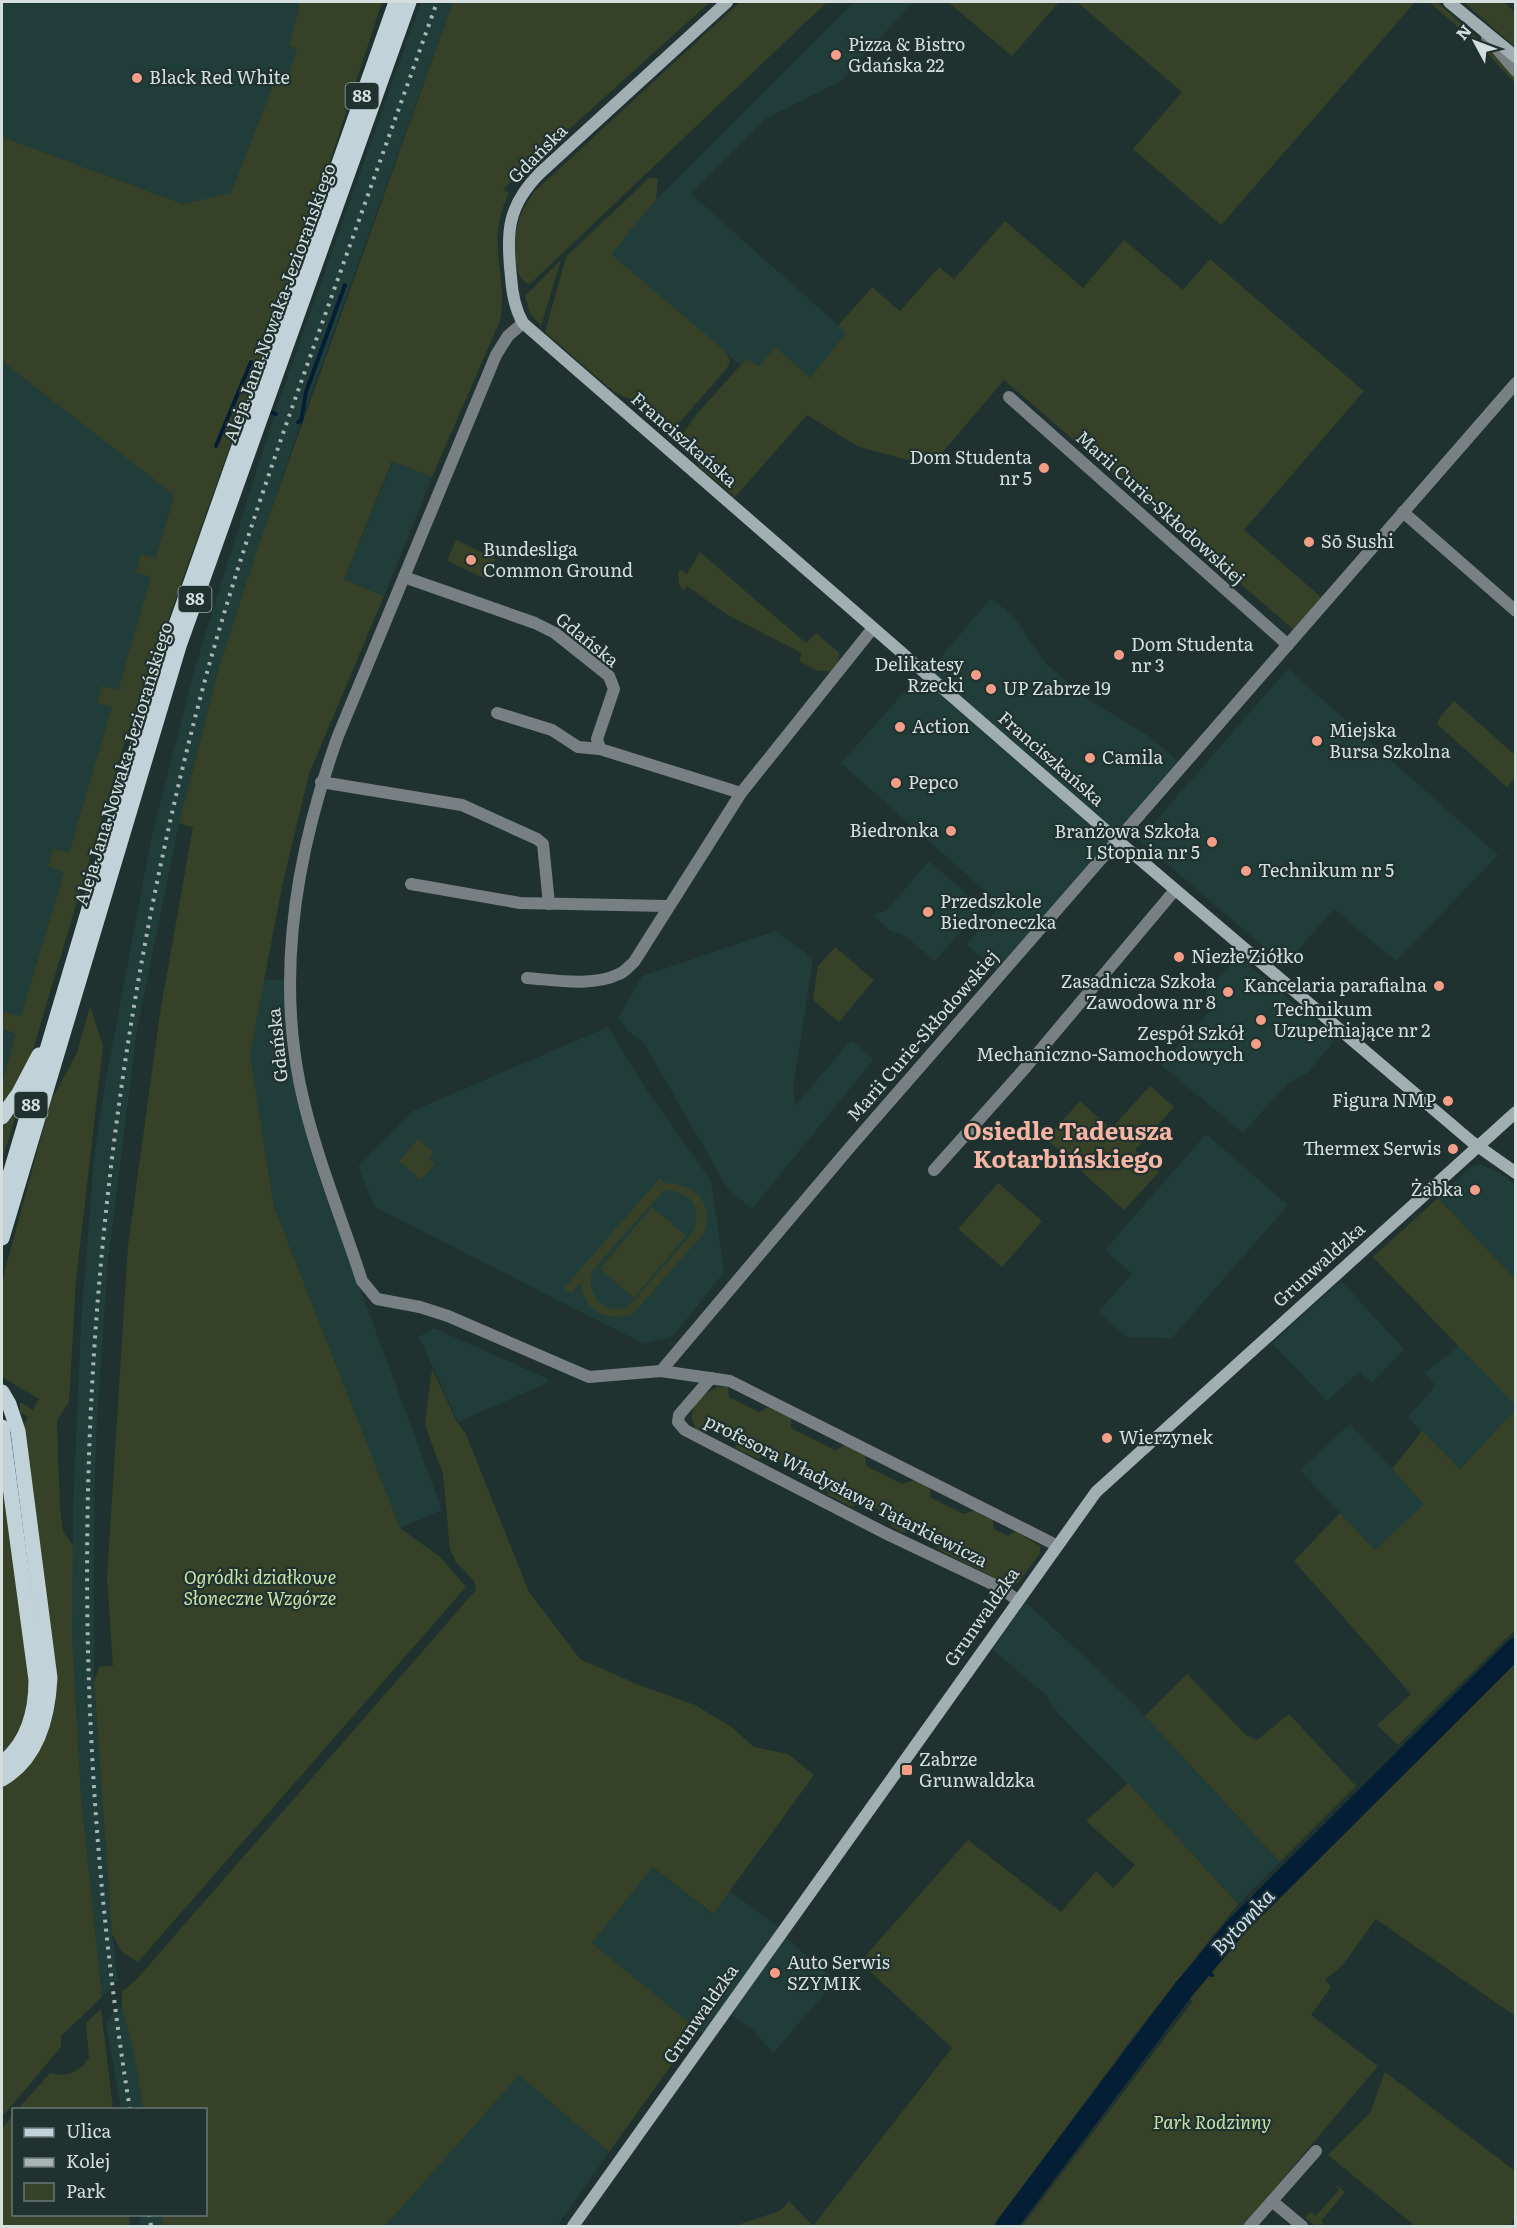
<svg xmlns="http://www.w3.org/2000/svg" width="1517" height="2228" viewBox="0 0 1517 2228" font-family="Literata,serif">
	<style>
		.built { fill: #213d3a }
		.green { fill: #364127; fill-rule: evenodd }
		.lines { fill: none; stroke-linecap: round; stroke-linejoin: round }
		.stream { stroke: #041f35; stroke-width: 4 }
		.river { stroke: #041f35; stroke-width: 21 }
		.street { stroke: #788083; stroke-width: 12 }
		.secondary { stroke: #a1afb3; stroke-width: 12 }
		.primary { stroke: #c1d3d8; stroke-width: 15 }
		.rail { stroke: #a9b5b3; stroke-width: 4; stroke-dasharray: 3 6; stroke-linecap: butt }
		.poi-dot { fill: #f49e88; stroke: #203230; stroke-width: 2 }
		.labels { text-anchor: middle; stroke-width: 4.5; stroke-linejoin: round; paint-order: stroke }
		.shield { fill: #203230; stroke: #9eaba9; stroke-width: 1.5 }
		.shield-label { font-size: 16px; font-weight: bold; fill: #d4dfdd }
		.poi-label { font-size: 18px; fill: #d4dfdd; stroke: #203230; text-anchor: start }
		.street-label { font-size: 18px; fill: #d4dfdd; stroke: #203230 }
		.park-label { font-size: 18px; font-style: italic; fill: #c9e2a6; stroke: #203230 }
		.water-label { font-size: 20px; font-style: italic; fill: #cee1f5; stroke: #203230 }
		.district-label { font-size: 24px; font-weight: bold; fill: #f6b5a3; stroke: #203230 }
	</style>
	<rect width="100%" height="100%" fill="#203230"/>
	<g class="built">
		<path d="M2 2H300L289 45 297 48 289 74 279 71 232 193 183 204 2 137Z"/>
		<path d="M421 2H453L300 424 219 668 179 823 137 1029 108 1262 97 1417 94 1508V1681L112 1934 118 1980 102 1997 81 1796 72 1633 73 1512 81 1323 94 1159 105 1085 152 835 196 664 274 415Z"/>
		<path d="M854 2H913L842 80 768 117 691 194 847 333 810 378 758 367 747 358 740 365 610 254 656 200Z"/>
		<path d="M2 361 174 494 156 558 141 554 151 577 118 690 97 701 112 707 69 853 53 848 48 866 64 871 21 1017 5 1012 2 1021Z"/>
		<path d="M393 461 432 477 384 596 344 580Z"/>
		<path d="M991 598 1014 617 1045 663 1083 696 1150 737 1180 763 996 970 966 944 1001 905 841 763 908 688 937 662Z"/>
		<path d="M1288 669 1498 855 1396 961 1334 909 1285 965 1139 840Z"/>
		<path d="M929 861 982 907 935 961 905 936 889 930 873 914 886 911Z"/>
		<path d="M776 931 813 959 793 1088 796 1105 851 1040 874 1059 752 1209 728 1189 644 1043 628 1031 618 1018 642 976Z"/>
		<path d="M1238 956 1328 1033 1333 1043 1308 1072 1287 1084 1243 1133 1161 1065 1216 1004 1205 994Z"/>
		<path d="M285 979 287 1056 316 1170 442 1510 400 1528 274 1207 250 1055 264 980Z"/>
		<path d="M608 1027 648 1092 711 1181 724 1272 673 1336 644 1344 375 1207 358 1167 413 1111Z"/>
		<path d="M2 1029 16 1034 2 1082Z"/>
		<path d="M1206 1134 1288 1205 1172 1338 1127 1337 1098 1312 1132 1274 1105 1250Z"/>
		<path d="M1479 1164 1500 1173 1515 1185V1279L1438 1198 1471 1167Z"/>
		<path d="M1341 1281 1404 1349 1372 1383 1360 1371 1327 1401 1272 1343Z"/>
		<path d="M434 1328 548 1379 547 1383 458 1422 419 1337Z"/>
		<path d="M1459 1346 1515 1405V1410L1460 1469 1408 1417 1434 1388V1383L1424 1373Z"/>
		<path d="M1350 1424 1425 1504 1375 1550 1300 1470Z"/>
		<path d="M1026 1602 1132 1702 1280 1862 1238 1904 1153 1810 1053 1708 1047 1696 992 1649Z"/>
		<path d="M653 1867 712 1914 729 1891 779 1927 702 2034 592 1943Z"/>
		<path d="M784 1936 832 1978 833 1984 773 2053 753 2030 731 2015Z"/>
		<path d="M119 2007H122L134 2053 143 2109H121L106 2022Z"/>
		<path d="M519 2074 609 2152 557 2226H385Z"/>
		<path d="M139 2215H161L163 2226H141Z"/>
	</g>
	<g class="green">
		<path d="M300 2H382L315 207 125 741 31 1056 2 1108V1082L16 1034 2 1029 4 1012 21 1016 64 872 48 866 53 848 69 852 112 707 97 702 102 686 118 690 151 577 136 573 141 554 156 558 174 495 2 361V137L183 204 231 193 279 70 289 74 297 48 289 46Z"/>
		<path d="M453 2H710L503 189 509 193C484 245 509 271 500 321L432 477 392 461 344 580 384 596 309 774 282 886 250 1055 274 1207 400 1528 440 1557 466 1587 138 1962 122 1952 112 1934 94 1681 100 1666H113L107 1577 128 1246 160 1013 193 827 179 823 219 668 257 550Z"/>
		<path d="M740 2H827L530 284C509 278 514 234 520 217 523 208 529 200 534 192Z"/>
		<path d="M948 2H1059L1012 56Z"/>
		<path d="M1077 2H1415L1221 225 1133 149 1182 92Z"/>
		<path d="M1429 2H1437L1485 45 1515 76V83L1482 48Z"/>
		<path d="M1464 2H1504L1515 12V47Z"/>
		<path d="M649 178H658L656 200 611 254 725 351 730 361 727 368 672 431 641 405 613 391 545 332 566 257Z"/>
		<path d="M1005 221 1083 288 1124 240 1183 290 1210 259 1364 391 1244 530 1321 597 1294 630 1004 380 931 466 859 447 807 415 735 497 698 465 681 439 682 435 696 415 747 358 758 367 776 347 810 378 846 333 838 326 872 287 900 311 939 267 954 279Z"/>
		<path d="M561 260 541 326 530 313 525 296Z"/>
		<path d="M456 540 496 559 486 579 447 561Z"/>
		<path d="M700 552 806 643 816 633 839 653V661L831 671H818L799 661 802 653 726 614 687 586 683 590 679 584 678 572 681 570 687 574Z"/>
		<path d="M1454 701 1515 755V778L1507 787 1437 724 1440 717Z"/>
		<path d="M835 947 874 980 839 1022 813 1000 818 966Z"/>
		<path d="M90 1006 103 1046 76 1280 69 1402 57 1421 60 1510 63 1531 73 1546 72 1633 81 1796 102 1997 61 2036V2047L2 2117V1785L45 1737 22 1427 28 1417 20 1412V1402L33 1410 39 1399 2 1377V1281L51 1101 77 1053Z"/>
		<path d="M1150 1086 1174 1107 1135 1150 1159 1172 1124 1210 1046 1139 1080 1101 1111 1129Z"/>
		<path d="M15 1107 18 1108 2 1161V1125Z"/>
		<path d="M418 1139 434 1153 429 1159 435 1164 421 1180 399 1161Z"/>
		<path d="M660 1178 664 1183C695 1183 716 1204 703 1234L632 1315C605 1321 583 1311 581 1282L571 1293 564 1288ZM664 1190C691 1192 702 1204 694 1231L629 1306C604 1318 584 1293 593 1270Z"/>
		<path d="M998 1183 1042 1221 1002 1267 958 1229Z"/>
		<path d="M1438 1198 1515 1279V1405L1373 1257Z"/>
		<path d="M652 1207 686 1236 634 1298 600 1269Z"/>
		<path d="M432 1369 457 1422 466 1434 529 1592 580 1659 639 1685 695 1705 730 1726 754 1747 788 1754 814 1775 713 1914 653 1867 592 1943 697 2029 609 2152 519 2075 385 2226H163L161 2215 206 2214V2110L143 2109 134 2053 122 2007V1992L136 1980 476 1590 474 1581 457 1563 450 1550 443 1474 425 1425Z"/>
		<path d="M718 1387H728L729 1397 759 1412 769 1407 791 1418V1428L835 1450 845 1445 865 1455 866 1466 902 1484 914 1480 930 1488 931 1498 964 1514 975 1510 993 1520 994 1529 1008 1536 1016 1531 1040 1546V1553L1018 1583 1007 1584 939 1550 935 1538 915 1528 904 1533 891 1526 890 1515 863 1502 852 1507 828 1495 824 1482 769 1455 758 1459 735 1448 737 1439 711 1426 705 1433 696 1429 692 1419C690 1405 706 1392 718 1387Z"/>
		<path d="M1515 1410V1630L1398 1745 1377 1725 1411 1694 1294 1561 1340 1513 1375 1550 1424 1504 1392 1469 1422 1431 1460 1469Z"/>
		<path d="M2 1457 31 1681 22 1730 2 1756Z"/>
		<path d="M1512 1657 1516 1661 1515 2016 1376 1919 1342 1966 1325 1980 1331 1987 1311 2015 1378 2066 1243 2226H1022L1193 2001 1187 1996 1232 1939Z"/>
		<path d="M1187 1674 1246 1735 1257 1740 1289 1714 1356 1786 1280 1862 1145 1716Z"/>
		<path d="M1128 1783 1238 1904 1136 2033 993 2226H734L780 2211 789 2201 813 2226 952 2048 860 1962 968 1840 1061 1912 1096 1871 1113 1888 1135 1865 1086 1821Z"/>
		<path d="M101 2009 113 2109H18L50 2073C67 2078 79 2072 89 2058L86 2023Z"/>
		<path d="M1385 2072 1515 2171V2218L1510 2226H1415L1328 2155 1370 2113Z"/>
		<path d="M13 2115 14 2214 129 2215 130 2226H2V2129Z"/>
		<path d="M1335 2184 1345 2192 1321 2221 1324 2224 1316 2226 1305 2218 1310 2212 1316 2216 1339 2190Z"/>
	</g>
	<g class="lines">
		<g class="stream">
			<path d="M270 412 276 414"/>
			<path d="M298 422 301 421 306 392 345 285"/>
			<path d="M216 446 251 362"/>
			<path d="M1200 1970 1212 1975"/>
			<path d="M1177 1983 1181 1993"/>
		</g>
		<path class="river" d="M1006 2226 1181 1993 1237 1926 1516 1648"/>
		<g class="street">
			<path d="M1487 37 1516 71"/>
			<path d="M523 323 508 336 496 355 338 736C298 847 276 968 300 1085 314 1152 341 1216 362 1281L377 1299 420 1307 448 1316 589 1377 661 1371 730 1381 1056 1545"/>
			<path d="M1009 397 1288 645"/>
			<path d="M1403 512 1516 611"/>
			<path d="M404 577 535 623 555 633 609 676 614 689 597 739 600 749"/>
			<path d="M497 713 552 730 578 747 600 749 741 793"/>
			<path d="M321 782 462 805 537 839 543 844 549 904"/>
			<path d="M411 884 520 903 667 906"/>
			<path d="M527 978C555 980 593 987 619 974 625 972 630 965 634 962L741 793 873 628"/>
			<path d="M934 1170 1026 1067 1175 890"/>
			<path d="M661 1371 851 1146 1516 383"/>
			<path d="M711 1378 679 1415 678 1422 685 1430 885 1533 1001 1588 1017 1600"/>
			<path d="M1272 2201 1302 2226"/>
			<path d="M1250 2226 1316 2151"/>
		</g>
		<g class="secondary">
			<path d="M727 2 540 173C507 206 506 233 511 277 512 293 515 309 523 323L1117 840 1472 1142 1516 1173"/>
			<path d="M1449 2 1516 57"/>
			<path d="M573 2226 1096 1492 1516 1112"/>
		</g>
		<g class="primary">
			<path d="M2 1117 19 1093 39 1055"/>
			<path d="M2 1201 160 670 396 2"/>
			<path d="M2 1238 179 646 409 2"/>
			<path d="M2 1392 9 1404 18 1431 50 1678C48 1717 38 1758 2 1779"/>
			<path d="M2 1427 36 1680C36 1712 28 1743 2 1763"/>
		</g>
		<g class="rail">
			<path d="M130 2110C53 1629 80 1138 208 669 240 554 280 441 320 329 359 220 398 111 437 2"/>
			<path d="M149 2214 151 2226"/>
		</g>
	</g>
	<g class="poi-dot">
		<circle cx="836" cy="55" r="6"/>
		<circle cx="137" cy="78" r="6"/>
		<circle cx="1044" cy="468" r="6"/>
		<circle cx="1309" cy="542" r="6"/>
		<circle cx="471" cy="560" r="6"/>
		<circle cx="1119" cy="655" r="6"/>
		<circle cx="976" cy="675" r="6"/>
		<circle cx="991" cy="689" r="6"/>
		<circle cx="900" cy="727" r="6"/>
		<circle cx="1317" cy="741" r="6"/>
		<circle cx="1090" cy="758" r="6"/>
		<circle cx="896" cy="783" r="6"/>
		<circle cx="951" cy="831" r="6"/>
		<circle cx="1212" cy="842" r="6"/>
		<circle cx="1246" cy="871" r="6"/>
		<circle cx="928" cy="912" r="6"/>
		<circle cx="1179" cy="957" r="6"/>
		<circle cx="1439" cy="986" r="6"/>
		<circle cx="1228" cy="992" r="6"/>
		<circle cx="1261" cy="1020" r="6"/>
		<circle cx="1256" cy="1044" r="6"/>
		<circle cx="1448" cy="1101" r="6"/>
		<circle cx="1453" cy="1149" r="6"/>
		<circle cx="1475" cy="1190" r="6"/>
		<circle cx="1107" cy="1438" r="6"/>
		<rect x="901" y="1764" width="12" height="12" rx="3"/>
		<circle cx="775" cy="1973" r="6"/>
	</g>
	<g class="labels">
		<g class="shield">
			<rect x="345.5" y="83" width="33" height="26" rx="4.5"/>
			<rect x="178.5" y="586" width="33" height="26" rx="4.5"/>
			<rect x="14.5" y="1092" width="33" height="26" rx="4.5"/>
		</g>
		<g class="shield-label">
			<text x="362" y="102">88</text>
			<text x="195" y="605">88</text>
			<text x="31" y="1111">88</text>
		</g>
		<g class="poi-label">
			<text x="848" y="51">Pizza &amp; Bistro<tspan x="848" dy="21">Gdańska 22</tspan></text>
			<text x="149" y="84">Black Red White</text>
			<text x="1032" y="464" text-anchor="end">Dom Studenta<tspan x="1032" dy="21">nr 5</tspan></text>
			<text x="1321" y="548">Sō Sushi</text>
			<text x="483" y="556">Bundesliga<tspan x="483" dy="21">Common Ground</tspan></text>
			<text x="1131" y="651">Dom Studenta<tspan x="1131" dy="21">nr 3</tspan></text>
			<text x="964" y="671" text-anchor="end">Delikatesy<tspan x="964" dy="21">Rzecki</tspan></text>
			<text x="1003" y="695">UP Zabrze 19</text>
			<text x="912" y="733">Action</text>
			<text x="1329" y="737">Miejska<tspan x="1329" dy="21">Bursa Szkolna</tspan></text>
			<text x="1102" y="764">Camila</text>
			<text x="908" y="789">Pepco</text>
			<text x="939" y="837" text-anchor="end">Biedronka</text>
			<text x="1200" y="838" text-anchor="end">Branżowa Szkoła<tspan x="1200" dy="21">I Stopnia nr 5</tspan></text>
			<text x="1258" y="877">Technikum nr 5</text>
			<text x="940" y="908">Przedszkole<tspan x="940" dy="21">Biedroneczka</tspan></text>
			<text x="1191" y="963">Niezłe Ziółko</text>
			<text x="1216" y="988" text-anchor="end">Zasadnicza Szkoła<tspan x="1216" dy="21">Zawodowa nr 8</tspan></text>
			<text x="1427" y="992" text-anchor="end">Kancelaria parafialna</text>
			<text x="1273" y="1016">Technikum<tspan x="1273" dy="21">Uzupełniające nr 2</tspan></text>
			<text x="1244" y="1040" text-anchor="end">Zespół Szkół<tspan x="1244" dy="21">Mechaniczno-Samochodowych</tspan></text>
			<text x="1436" y="1107" text-anchor="end">Figura NMP</text>
			<text x="1441" y="1155" text-anchor="end">Thermex Serwis</text>
			<text x="1463" y="1196" text-anchor="end">Żabka</text>
			<text x="1119" y="1444">Wierzynek</text>
			<text x="919" y="1766">Zabrze<tspan x="919" dy="21">Grunwaldzka</tspan></text>
			<text x="787" y="1969">Auto Serwis<tspan x="787" dy="21">SZYMIK</tspan></text>
		</g>
		<g class="street-label">
			<text transform="translate(538 154) rotate(-45)" y="6">Gdańska</text>
			<text transform="translate(280 303) rotate(-70)" y="6">Aleja Jana Nowaka-Jeziorańskiego</text>
			<text transform="translate(684 440) rotate(41)" y="6">Franciszkańska</text>
			<text transform="translate(1160 508) rotate(42)" y="6">Marii Curie-Skłodowskiej</text>
			<text transform="translate(587 640) rotate(39)" y="6">Gdańska</text>
			<text transform="translate(1051 759) rotate(41)" y="6">Franciszkańska</text>
			<text transform="translate(124 764) rotate(-73)" y="6">Aleja Jana Nowaka-Jeziorańskiego</text>
			<text transform="translate(923 1036) rotate(-49)" y="6">Marii Curie-Skłodowskiej</text>
			<text transform="translate(278 1045) rotate(-96)" y="6">Gdańska</text>
			<text transform="translate(1319 1265) rotate(-42)" y="6">Grunwaldzka</text>
			<text transform="translate(846 1491) rotate(27)" y="6">profesora Władysława Tatarkiewicza</text>
			<text transform="translate(982 1617) rotate(-55)" y="6">Grunwaldzka</text>
			<text transform="translate(701 2014) rotate(-55)" y="6">Grunwaldzka</text>
		</g>
		<g class="park-label">
			<text x="260" y="1584">Ogródki działkowe<tspan x="260" dy="21">Słoneczne Wzgórze</tspan></text>
			<text x="1212" y="2129">Park Rodzinny</text>
		</g>
		<g class="water-label">
			<text transform="translate(1243 1922) rotate(-47)" y="7">Bytomka</text>
		</g>
		<g class="district-label">
			<text x="1068" y="1140">Osiedle Tadeusza<tspan x="1068" dy="28">Kotarbińskiego</tspan></text>
		</g>
	</g>
	<rect width="1517" height="2228" fill="none" stroke="#d4dfdd" stroke-width="6"/>
	<rect x="12" y="2108" width="195" height="108" fill="#203230" stroke="#687775" stroke-width="1.5"/>
	<rect x="24" y="2128" width="30" height="9" fill="#c1d3d8" stroke="#687775" stroke-width="1.5"/>
	<text x="66" y="2138" font-size="18" fill="#d4dfdd">Ulica</text>
	<rect x="24" y="2158" width="30" height="9" fill="#a9b5b3" stroke="#687775" stroke-width="1.5"/>
	<text x="66" y="2168" font-size="18" fill="#d4dfdd">Kolej</text>
	<rect x="24" y="2183" width="30" height="18" fill="#364127" stroke="#687775" stroke-width="1.5"/>
	<text x="66" y="2198" font-size="18" fill="#d4dfdd">Park</text>
	<g transform="translate(1475 42) rotate(311)" stroke="#203230" stroke-width="4.5" paint-order="stroke">
	<path d="M0-4.5L10 22L0 15L-10 22Z" fill="#d4dfdd"/>
	<text y="-9" font-size="16" font-weight="bold" text-anchor="middle" fill="#d4dfdd">N</text>
	</g>
</svg>
